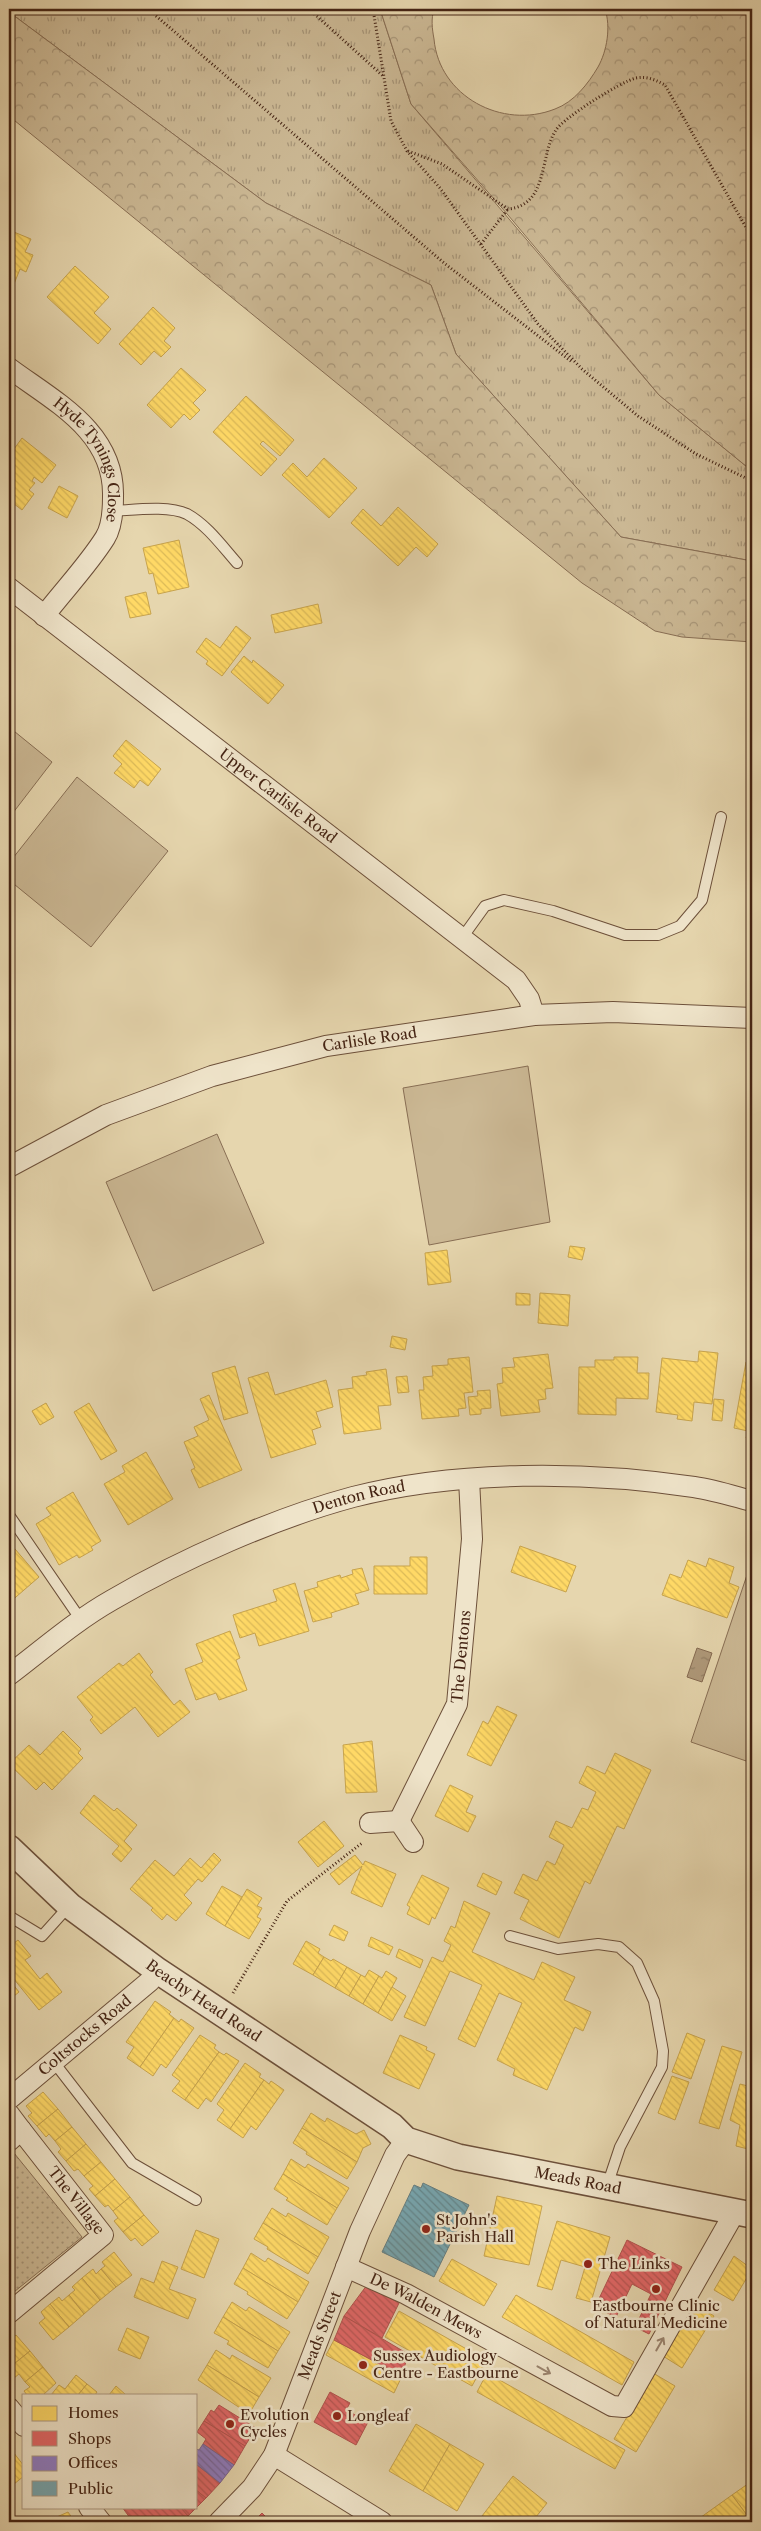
<svg xmlns="http://www.w3.org/2000/svg" width="761" height="2531" viewBox="0 0 761 2531" font-family="'Libre Caslon Text',serif">
	<style>
		.grass { fill: url(#grass-tufts); stroke: #886e54 }
		.forest { fill: url(#forest-crowns); stroke: #886e54 }
		.garden { fill: url(#garden-dots); stroke: #886e54 }
		.pitch { fill: #cbb894; stroke: #886e54 }
		.water { fill: url(#water-ripples); stroke: #856a51 }
		.homes { fill: url(#homes-back-hatch); stroke: #c7a34d }
		.shops { fill: url(#shops-back-hatch); stroke: #b2524d }
		.offices { fill: url(#offices-back-hatch); stroke: #78628e }
		.public { fill: url(#public-back-hatch); stroke: #677e80 }
		.lines { fill: none; stroke-linecap: round; stroke-linejoin: round }
		.service-casing { stroke: #6d503a; stroke-width: 12 }
		.minor-casing { stroke: #6d503a; stroke-width: 22 }
		.tertiary-casing { stroke: #6d503a; stroke-width: 28 }
		.path { stroke: #452414; stroke-width: 3; stroke-dasharray: 1 2.5; stroke-linecap: butt }
		.service { stroke: #efe4ca; stroke-width: 10 }
		.minor { stroke: #efe4ca; stroke-width: 20 }
		.tertiary { stroke: #efe4ca; stroke-width: 25 }
		.oneway { stroke: #9a846f }
		.poi-dot { fill: #8f2418; stroke: #efe4ca; stroke-width: 2 }
		.labels { text-anchor: middle; stroke-width: 5; stroke-linejoin: round; paint-order: stroke }
		.street-label { font-size: 15px; fill: #452414; stroke: #efe4ca }
		.poi-label { font-size: 15px; fill: #452414; stroke: #efe4ca; text-anchor: start }
	</style>
	<defs>
		<pattern id="grass-tufts" width="24" height="20" patternUnits="userSpaceOnUse" patternTransform="scale(1.25)"><rect width="24" height="20" fill="#cbb894"/><path d="M3 7l-1-3M5 7V3M7 7l1-3M15 17l-1-3M17 17v-4M19 17l1-3" fill="none" stroke="#a79578"/></pattern>
		<pattern id="forest-crowns" width="20" height="18" patternUnits="userSpaceOnUse" patternTransform="scale(1.25)"><rect width="20" height="18" fill="#cbb894"/><path d="M2 6a3 3 0 1 1 6 0M12 15a3 3 0 1 1 6 0" fill="none" stroke="#a79578"/></pattern>
		<pattern id="garden-dots" width="8" height="8" patternUnits="userSpaceOnUse" patternTransform="scale(1.25)"><rect width="8" height="8" fill="#cbb894"/><path d="M2 2h.1M6 6h.1" fill="none" stroke="#a79578" stroke-width="1.8" stroke-linecap="round"/></pattern>
		<pattern id="water-ripples" width="26" height="14" patternUnits="userSpaceOnUse" patternTransform="scale(1.25)"><rect width="26" height="14" fill="#af997a"/><path d="M2 4q2-2 4 0t4 0M15 11q2-2 4 0t4 0" fill="none" stroke="#907d63"/></pattern>
		<pattern id="homes-back-hatch" width="6" height="6" patternUnits="userSpaceOnUse" patternTransform="scale(1.25)"><rect width="6" height="6" fill="#ffd966"/><path d="M-1 5l2 2M0 0l6 6M5-1l2 2" fill="none" stroke="#dcba58"/></pattern>
		<pattern id="shops-back-hatch" width="6" height="6" patternUnits="userSpaceOnUse" patternTransform="scale(1.25)"><rect width="6" height="6" fill="#e06666"/><path d="M-1 5l2 2M0 0l6 6M5-1l2 2" fill="none" stroke="#b75453"/></pattern>
		<pattern id="offices-back-hatch" width="6" height="6" patternUnits="userSpaceOnUse" patternTransform="scale(1.25)"><rect width="6" height="6" fill="#8e7cc3"/><path d="M-1 5l2 2M0 0l6 6M5-1l2 2" fill="none" stroke="#76659d"/></pattern>
		<pattern id="public-back-hatch" width="6" height="6" patternUnits="userSpaceOnUse" patternTransform="scale(1.25)"><rect width="6" height="6" fill="#76a5af"/><path d="M-1 5l2 2M0 0l6 6M5-1l2 2" fill="none" stroke="#63868d"/></pattern>
	</defs>
	<rect width="100%" height="100%" fill="#e6d6ae"/>
	<filter id="stains"><feTurbulence type="fractalNoise" baseFrequency=".004" numOctaves="4"/><feColorMatrix values="0 0 0 0 .2 0 0 0 0 .09 0 0 0 0 .02 0 0 0 .5 -.17"/></filter>
	<radialGradient id="worn" r=".72"><stop offset=".6" stop-color="#630" stop-opacity="0"/><stop offset="1" stop-color="#630" stop-opacity=".3"/></radialGradient>
	<path class="grass" d="M9 9H380L411 104 659 395 752 471V561L621 537 456 354 431 285 266 203 9 12Z"/>
	<g class="forest">
		<path d="M380 9H434C431 19 432 28 434 39 439 96 502 130 555 109 574 102 588 84 598 67 607 51 611 27 605 9H752V471L659 395 508 215 411 104Z"/>
		<path d="M9 12 266 203 431 285 456 354 621 537 752 561V642L682 637 655 631 582 583 9 116Z"/>
	</g>
	<path class="garden" d="M14 2153 82 2237 9 2296V2157Z"/>
	<g class="pitch">
		<path d="M9 727 52 762 9 818Z"/>
		<path d="M77 777 168 851 91 947 9 880V863Z"/>
		<path d="M528 1066 550 1222 429 1245 403 1088Z"/>
		<path d="M217 1134 264 1243 153 1291 106 1182Z"/>
		<path d="M752 1560V1763L691 1742Z"/>
	</g>
	<path class="water" d="M697 1648 712 1653 702 1682 687 1677Z"/>
	<g class="homes">
		<path d="M9 230 31 239 25 252 33 255 26 272 20 269 14 284 9 281Z"/>
		<path d="M75 266 109 297 94 313 111 329 98 344 47 297Z"/>
		<path d="M153 307 175 328 164 341 171 347 161 357 154 351 141 365 119 344Z"/>
		<path d="M181 368 206 390 193 403 200 410 190 420 184 414 171 428 147 405Z"/>
		<path d="M246 396 294 440 280 456 263 441 260 444 277 459 261 476 213 432Z"/>
		<path d="M22 438 56 465 42 483 34 477 32 481 35 483 29 490 34 494 22 510 9 500V482L11 478 9 476V456Z"/>
		<path d="M324 458 357 488 329 518 282 475 293 463 307 477Z"/>
		<path d="M59 486 78 496 67 518 48 508Z"/>
		<path d="M398 507 438 544 427 557 416 547 398 566 351 523 363 509 381 526Z"/>
		<path d="M179 540 189 587 158 594 153 573 149 574 143 548Z"/>
		<path d="M146 592 151 614 130 618 125 597Z"/>
		<path d="M318 604 322 623 275 633 271 615Z"/>
		<path d="M236 626 251 638 222 676 206 664 208 661 196 652 206 638 220 648Z"/>
		<path d="M244 656 252 663 253 660 284 685 268 704 231 672Z"/>
		<path d="M126 740 161 769 148 786 140 780 134 788 114 773 122 764 113 756Z"/>
		<path d="M570 1246 585 1248 582 1260 568 1257Z"/>
		<path d="M447 1250 451 1282 428 1285 425 1253Z"/>
		<path d="M516 1293 530 1294V1305H516Z"/>
		<path d="M540 1293 570 1295 568 1326 538 1323Z"/>
		<path d="M392 1336 407 1339 405 1350 390 1347Z"/>
		<path d="M699 1351 718 1353 712 1404 694 1402 692 1421 677 1419 678 1415 656 1412 662 1358 698 1362Z"/>
		<path d="M548 1354 553 1388 545 1389 546 1399 538 1400 540 1412 501 1416 497 1384 503 1383 502 1368 515 1367 513 1358Z"/>
		<path d="M469 1357 473 1392 464 1393 466 1408 458 1409 459 1416 422 1419 419 1390H424L423 1377 433 1376 432 1366 448 1365V1359Z"/>
		<path d="M614 1357H638L637 1373H649L648 1399 616 1398V1415L578 1414 579 1367H595V1360H614Z"/>
		<path d="M746 1362 752 1364V1439L746 1438 748 1431 734 1428Z"/>
		<path d="M235 1366 248 1413 224 1420 212 1373Z"/>
		<path d="M386 1369 391 1405 378 1406 381 1429 344 1434 338 1390 353 1388 352 1377 367 1375 366 1372Z"/>
		<path d="M268 1372 275 1395 326 1380 333 1407 316 1412 321 1427 312 1430 316 1444 271 1458 248 1378Z"/>
		<path d="M407 1376 409 1392 398 1393 396 1377Z"/>
		<path d="M490 1390 491 1408 481 1409V1414L470 1415 468 1397 478 1396 477 1391Z"/>
		<path d="M209 1395 242 1470 199 1488 191 1470 195 1468 184 1442 198 1436 194 1427 209 1420 200 1399Z"/>
		<path d="M714 1399 724 1400 722 1421 712 1420Z"/>
		<path d="M46 1403 54 1417 40 1425 32 1411Z"/>
		<path d="M89 1403 117 1451 101 1460 74 1412Z"/>
		<path d="M146 1452 173 1499 128 1525 104 1484 125 1472 122 1466Z"/>
		<path d="M73 1492 101 1541 91 1547 93 1550 79 1558 77 1555 59 1565 36 1524 51 1515 46 1508Z"/>
		<path d="M9 1542 39 1577 9 1603Z"/>
		<path d="M520 1546 576 1566 566 1592 511 1572Z"/>
		<path d="M410 1557H427V1594H374V1566H410Z"/>
		<path d="M709 1558 734 1567 729 1583 739 1587 727 1618 662 1595 670 1574 681 1578 688 1560 706 1567Z"/>
		<path d="M362 1568 369 1590 355 1594 359 1604 331 1613 332 1617 313 1622 304 1591 318 1587 317 1582 340 1575 341 1578 353 1574 352 1570Z"/>
		<path d="M295 1583 309 1631 259 1646 255 1633 240 1638 233 1615 277 1601 273 1590Z"/>
		<path d="M230 1631 240 1658 236 1660 247 1690 219 1700 216 1693 196 1700 185 1669 203 1662 196 1644Z"/>
		<path d="M139 1653 153 1672 150 1675 174 1705 180 1700 190 1712 158 1737 135 1707 101 1734 90 1720 93 1717 77 1697 119 1663 123 1666Z"/>
		<path d="M497 1706 517 1715 491 1766 467 1755 483 1721 488 1724Z"/>
		<path d="M63 1731 81 1749 78 1753 83 1758 52 1790 44 1782 36 1790 9 1764 29 1745 40 1755Z"/>
		<path d="M372 1741 377 1792 346 1793 343 1745Z"/>
		<path d="M615 1753 651 1770 624 1829 617 1826 590 1884 585 1881 559 1938 520 1919 529 1900 514 1893 523 1874 537 1881 547 1861 555 1865 564 1845 549 1837 556 1821 572 1828 582 1808 588 1810 596 1792 579 1783 587 1766 605 1774Z"/>
		<path d="M450 1785 473 1796 466 1812 476 1816 468 1832 435 1816Z"/>
		<path d="M94 1795 114 1811 117 1808 137 1825 124 1841 132 1849 121 1862 112 1854 119 1846 80 1813Z"/>
		<path d="M324 1821 344 1846 318 1867 298 1842Z"/>
		<path d="M214 1853 221 1860 202 1882 198 1879 184 1895 192 1903 176 1921 167 1914 162 1920 151 1910 153 1908 130 1889 155 1860 174 1876 190 1858 201 1868Z"/>
		<path d="M355 1855 363 1865 365 1861 396 1874 382 1907 351 1893 362 1866 339 1885 330 1874Z"/>
		<path d="M483 1873 502 1882 496 1895 477 1886Z"/>
		<path d="M422 1875 449 1888 435 1919 432 1917 429 1925 407 1914 410 1907 407 1905Z"/>
		<path d="M222 1886 242 1897 225 1926 206 1914Z"/>
		<path d="M247 1889 262 1898 257 1906 262 1908 257 1917 261 1919 249 1939 225 1926Z"/>
		<path d="M464 1901 490 1913 472 1952 534 1980 542 1962 575 1977 564 2000 591 2012 583 2031 575 2027 547 2090 513 2075 515 2069 497 2060 522 2003 499 1993 475 2047 458 2039 482 1985 450 1971 425 2026 404 2017 432 1957 443 1962 451 1945 444 1941 451 1926 455 1928Z"/>
		<path d="M334 1925 348 1932 344 1941 329 1935Z"/>
		<path d="M371 1937 393 1947 389 1955 368 1946Z"/>
		<path d="M18 1940 31 1956 25 1960 40 1979 47 1973 62 1992 39 2010 9 1973V1947Z"/>
		<path d="M306 1941 320 1949 318 1953 324 1957 313 1975 293 1964Z"/>
		<path d="M399 1949 423 1960 420 1968 396 1957Z"/>
		<path d="M324 1957 331 1961 333 1959 347 1967 335 1988 313 1975Z"/>
		<path d="M347 1967 361 1975 349 1996 335 1988Z"/>
		<path d="M369 1970 379 1976 363 2004 349 1996 361 1975 365 1977Z"/>
		<path d="M386 1971 397 1978 378 2013 363 2004 379 1976 382 1978Z"/>
		<path d="M9 1979 19 1992 9 2000Z"/>
		<path d="M392 1987 406 1996 392 2021 378 2013Z"/>
		<path d="M155 2001 171 2012 169 2014 174 2018 140 2067 127 2058 134 2047 126 2042Z"/>
		<path d="M174 2018 179 2022 181 2019 194 2028 166 2068 161 2064 153 2076 140 2067Z"/>
		<path d="M687 2033 705 2040 691 2079 672 2072Z"/>
		<path d="M200 2035 216 2045 214 2048 219 2052 185 2100 172 2091 180 2081 172 2075Z"/>
		<path d="M400 2035 427 2047 426 2050 435 2054 419 2089 383 2073Z"/>
		<path d="M722 2046 742 2052 719 2129 699 2123Z"/>
		<path d="M219 2052 224 2055 226 2053 239 2061 211 2102 206 2098 198 2109 185 2100Z"/>
		<path d="M245 2063 261 2074 259 2077 264 2080 230 2129 217 2120 224 2110 217 2104Z"/>
		<path d="M672 2076 689 2082 675 2120 658 2113Z"/>
		<path d="M264 2080 269 2084 271 2081 284 2090 256 2130 251 2126 243 2138 230 2129Z"/>
		<path d="M740 2084 752 2087V2150L736 2146 740 2125 730 2120Z"/>
		<path d="M43 2092 58 2109 37 2126 28 2116 32 2113 26 2106Z"/>
		<path d="M58 2109 72 2127 55 2141 49 2134 46 2137 37 2126Z"/>
		<path d="M311 2113 325 2122 327 2118 356 2134 364 2130 371 2144 363 2148 357 2162 302 2128Z"/>
		<path d="M72 2127 86 2144 66 2161 58 2152 61 2149 55 2141Z"/>
		<path d="M302 2128 357 2162 347 2179 306 2154 307 2152 293 2143Z"/>
		<path d="M86 2144 101 2162 84 2176 78 2169 74 2171 66 2161Z"/>
		<path d="M291 2159 305 2168 308 2164 349 2188 337 2208 283 2174Z"/>
		<path d="M101 2162 115 2179 95 2196 89 2189 93 2186 84 2176Z"/>
		<path d="M283 2174 337 2208 327 2225 286 2200 288 2198 274 2189Z"/>
		<path d="M115 2179 130 2197 113 2211 108 2205 105 2207 95 2196Z"/>
		<path d="M497 2196 542 2206 529 2265 484 2256Z"/>
		<path d="M130 2197 144 2215 123 2232 114 2221 118 2218 113 2211Z"/>
		<path d="M272 2208 286 2217 288 2213 329 2237 318 2257 263 2223Z"/>
		<path d="M144 2215 159 2232 142 2246 135 2238 131 2241 123 2232Z"/>
		<path d="M557 2221 610 2237 591 2302 576 2298 585 2267 561 2260 552 2290 537 2286Z"/>
		<path d="M263 2223 318 2257 308 2274 267 2249 268 2247 254 2239Z"/>
		<path d="M196 2230 219 2239 204 2278 181 2269Z"/>
		<path d="M114 2252 132 2275 116 2287 101 2269 105 2266 102 2262Z"/>
		<path d="M251 2253 265 2262 268 2258 309 2282 298 2302 243 2268Z"/>
		<path d="M734 2256 752 2269 733 2301 714 2290Z"/>
		<path d="M452 2259 497 2284 484 2306 439 2281Z"/>
		<path d="M162 2261 178 2267 169 2289 196 2299 188 2319 134 2297 141 2278 154 2283Z"/>
		<path d="M243 2268 298 2302 287 2319 247 2294 248 2292 234 2284Z"/>
		<path d="M93 2269 96 2274 101 2269 116 2287 100 2300 82 2278Z"/>
		<path d="M82 2278 100 2300 84 2314 69 2295 75 2290 72 2287Z"/>
		<path d="M69 2295 84 2314 69 2327 50 2304 59 2297 62 2301Z"/>
		<path d="M516 2295 634 2362 622 2385 502 2317Z"/>
		<path d="M232 2302 246 2311 249 2307 290 2332 278 2351 223 2317Z"/>
		<path d="M50 2304 69 2327 53 2340 39 2323 45 2318 41 2312Z"/>
		<path d="M695 2304 714 2316 682 2368 663 2356Z"/>
		<path d="M399 2311 486 2360 472 2386 385 2337Z"/>
		<path d="M223 2317 278 2351 268 2368 227 2344 229 2341 214 2333Z"/>
		<path d="M127 2328 149 2337 140 2359 118 2350Z"/>
		<path d="M16 2335 30 2351 9 2368V2341Z"/>
		<path d="M334 2340 402 2376 394 2393 326 2355Z"/>
		<path d="M216 2350 230 2359 232 2355 271 2378 259 2397 207 2365Z"/>
		<path d="M30 2351 43 2367 25 2382 19 2374 14 2378 9 2368Z"/>
		<path d="M207 2365 259 2397 249 2414 198 2380Z"/>
		<path d="M43 2367 56 2383 43 2395H27L24 2391 30 2387 25 2382Z"/>
		<path d="M487 2373 625 2450 615 2469 477 2392Z"/>
		<path d="M653 2373 675 2386 636 2452 614 2439Z"/>
		<path d="M76 2375 87 2384 78 2395H51L59 2385 65 2389Z"/>
		<path d="M87 2384 97 2392 95 2395H78Z"/>
		<path d="M116 2386 126 2395H109Z"/>
		<path d="M416 2424 450 2444 423 2491 389 2471Z"/>
		<path d="M450 2444 484 2464 457 2511 423 2491Z"/>
		<path d="M10 2448 24 2466V2476L9 2488Z"/>
		<path d="M513 2476 547 2503 532 2522H490L482 2516Z"/>
		<path d="M752 2481V2522L732 2495Z"/>
		<path d="M732 2495 752 2522H698L697 2520Z"/>
		<path d="M68 2512 75 2522H51L50 2520Z"/>
	</g>
	<g class="shops">
		<path d="M627 2240 682 2267 649 2334 635 2327 651 2294 632 2284 616 2317 595 2307Z"/>
		<path d="M367 2285 399 2303 382 2338 344 2316Z"/>
		<path d="M344 2316 408 2354 402 2376 334 2340Z"/>
		<path d="M330 2392 350 2403 346 2410 368 2422 356 2445 314 2422Z"/>
		<path d="M219 2405 256 2428 245 2446 204 2421 211 2410 214 2412Z"/>
		<path d="M204 2421 245 2446 234 2465 203 2444 206 2439 197 2432Z"/>
		<path d="M196 2464 220 2483 206 2498 196 2490Z"/>
		<path d="M196 2490 206 2498 188 2516 180 2507H196Z"/>
		<path d="M122 2507H180L188 2516 180 2522H133Z"/>
		<path d="M262 2513 271 2522H253Z"/>
	</g>
	<path class="offices" d="M203 2444 234 2465 220 2483 196 2464V2449L199 2450Z"/>
	<path class="public" d="M423 2183 469 2205 434 2277 382 2252 414 2185 421 2188Z"/>
	<g class="lines">
		<g class="service-casing">
			<g id="service">
				<path d="M113 511C134 510 168 505 187 514 207 525 222 546 237 563"/>
				<path d="M462 938 485 906 504 900 553 911 625 935H658L680 926 702 900 721 817"/>
				<path d="M9 1515 81 1620"/>
				<path d="M9 1916 42 1936 69 1906"/>
				<path d="M510 1936 558 1949 598 1944 619 1947 637 1963 654 2001 663 2051 662 2067 620 2147 607 2186"/>
				<path d="M53 2061 132 2163 196 2200"/>
			</g>
		</g>
		<g class="minor-casing">
			<g id="minor">
				<path id="s1" d="M9 368C55 402 115 432 113 497 113 510 112 527 105 538 88 565 64 590 44 616"/>
				<path id="s2" d="M9 588 516 980 529 999 534 1015"/>
				<path id="s3" d="M9 1167 106 1115 212 1076 326 1046 534 1015 613 1012 752 1018"/>
				<path id="s4" d="M9 1675C42 1650 75 1621 112 1600 182 1559 275 1518 353 1497 458 1470 587 1471 694 1487 714 1490 733 1496 752 1501"/>
				<path id="s5" d="M399 1821 457 1704 472 1539 469 1479"/>
				<path d="M370 1823 399 1821 413 1842"/>
				<path id="s6" d="M9 2099 150 1981 158 1971"/>
				<path d="M9 2114 21 2130"/>
				<path id="s7" d="M9 2141 21 2130 103 2235 9 2313"/>
				<path id="s8" d="M346 2267 406 2294 612 2406 624 2407 736 2210"/>
				<path d="M9 2408 24 2426"/>
				<path d="M274 2455 382 2522"/>
				<path d="M89 2507 101 2522"/>
				<path id="s9" d="M219 2522 252 2488 274 2455 360 2231 395 2155 406 2140"/>
			</g>
		</g>
		<g class="tertiary-casing">
			<g id="tertiary">
				<path id="s10" d="M9 1848 70 1906 158 1971 392 2126 406 2140 458 2157 752 2215"/>
			</g>
		</g>
		<g class="path">
			<path d="M148 9 444 263 572 362"/>
			<path d="M309 9 383 76"/>
			<path d="M373 9 391 121 407 151 440 188 538 324 582 369 638 416 696 454 752 481"/>
			<path d="M408 151 442 164 508 209C549 205 539 156 556 130 563 118 622 81 636 78 647 76 656 80 665 85L752 238"/>
			<path d="M481 244 508 209"/>
			<path d="M233 1993 287 1901 362 1843"/>
		</g>
		<use href="#service" class="service"/>
		<use href="#minor" class="minor"/>
		<use href="#tertiary" class="tertiary"/>
	</g>
	<defs><path id="oneway-shaft" d="M-6 0H5M1.5-3L5.5 0L1.5 3" fill="none" stroke-width="1.6" stroke-linecap="round" stroke-linejoin="round" transform="scale(1.25)"/></defs>
	<g class="oneway">
		<use href="#oneway-shaft" transform="translate(660 2344) rotate(-60)"/>
		<use href="#oneway-shaft" transform="translate(544 2370) rotate(29)"/>
	</g>
	<g class="poi-dot">
		<circle cx="426" cy="2229" r="5"/>
		<circle cx="588" cy="2264" r="5"/>
		<circle cx="656" cy="2289" r="5"/>
		<circle cx="363" cy="2365" r="5"/>
		<circle cx="337" cy="2416" r="5"/>
		<circle cx="230" cy="2424" r="5"/>
	</g>
	<g class="labels">
		<g class="street-label">
			<text dy="5" stroke="none"><textPath href="#s1" startOffset="128">Hyde Tynings Close</textPath></text>
			<text dy="5" stroke="none"><textPath href="#s2" startOffset="340">Upper Carlisle Road</textPath></text>
			<text dy="5" stroke="none"><textPath href="#s3" startOffset="385">Carlisle Road</textPath></text>
			<text dy="5" stroke="none"><textPath href="#s4" startOffset="396">Denton Road</textPath></text>
			<text dy="5" stroke="none"><textPath href="#s5" startOffset="178">The Dentons</textPath></text>
			<text dy="5" stroke="none"><textPath href="#s10" startOffset="248">Beachy Head Road</textPath></text>
			<text dy="5" stroke="none"><textPath href="#s6" startOffset="99">Coltstocks Road</textPath></text>
			<text dy="5" stroke="none"><textPath href="#s10" startOffset="671">Meads Road</textPath></text>
			<text dy="5" stroke="none"><textPath href="#s7" startOffset="106">The Village</textPath></text>
			<text dy="5" stroke="none"><textPath href="#s8" startOffset="89">De Walden Mews</textPath></text>
			<text dy="5" stroke="none"><textPath href="#s9" startOffset="215">Meads Street</textPath></text>
		</g>
		<g class="poi-label">
			<text x="436" y="2225">St John's<tspan x="436" dy="17">Parish Hall</tspan></text>
			<text x="598" y="2269">The Links</text>
			<text x="656" y="2311" text-anchor="middle">Eastbourne Clinic<tspan x="656" dy="17">of Natural Medicine</tspan></text>
			<text x="373" y="2361">Sussex Audiology<tspan x="373" dy="17">Centre - Eastbourne</tspan></text>
			<text x="240" y="2420">Evolution<tspan x="240" dy="17">Cycles</tspan></text>
			<text x="347" y="2421">Longleaf</text>
		</g>
	</g>
	<rect width="761" height="2531" fill="none" stroke="#e6d6ae" stroke-width="30"/>
	<rect x="10" y="10" width="741" height="2511" fill="none" stroke="#452414" stroke-width="2.5"/>
	<rect x="15" y="15" width="731" height="2501" fill="none" stroke="#452414"/>
	<rect x="22" y="2394" width="175" height="115" fill="#efe4ca" stroke="#ab9781"/>
	<rect x="32" y="2406" width="25" height="15" fill="#ffd966" stroke="#ab9781"/>
	<text x="68" y="2418" font-size="15" fill="#452414">Homes</text>
	<rect x="32" y="2431" width="25" height="15" fill="#e06666" stroke="#ab9781"/>
	<text x="68" y="2444" font-size="15" fill="#452414">Shops</text>
	<rect x="32" y="2456" width="25" height="15" fill="#8e7cc3" stroke="#ab9781"/>
	<text x="68" y="2468" font-size="15" fill="#452414">Offices</text>
	<rect x="32" y="2481" width="25" height="15" fill="#76a5af" stroke="#ab9781"/>
	<text x="68" y="2494" font-size="15" fill="#452414">Public</text>
	<rect width="100%" height="100%" filter="url(#stains)"/>
	<rect width="100%" height="100%" fill="url(#worn)"/>
</svg>
